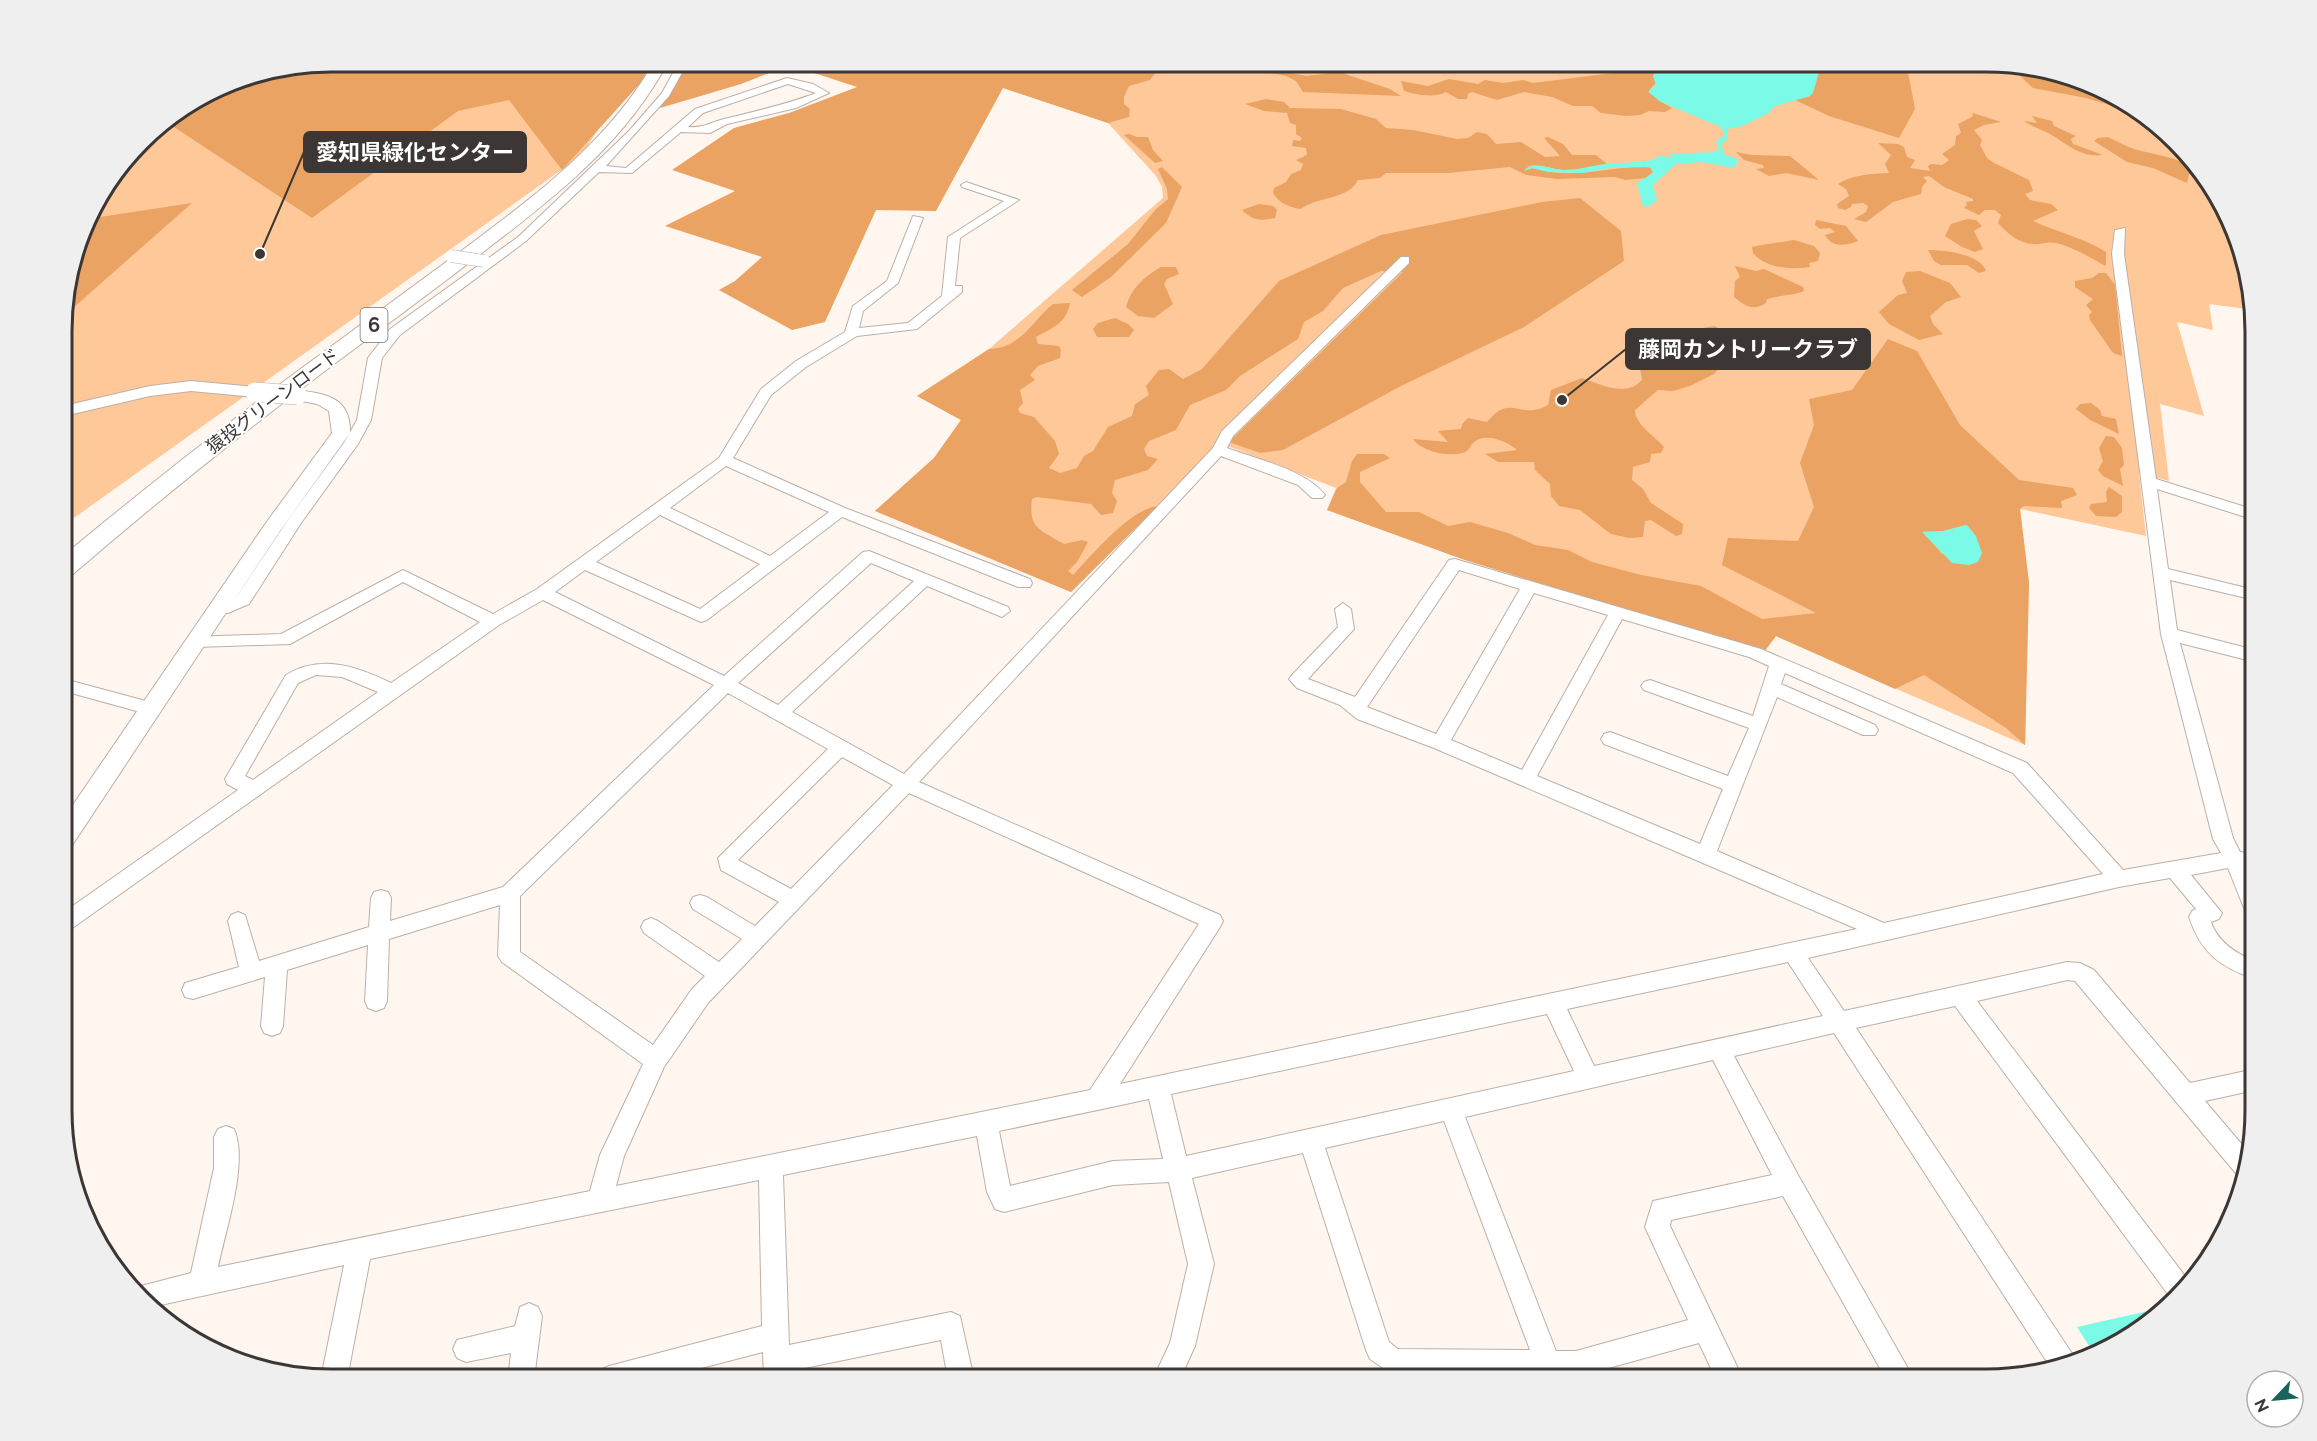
<svg xmlns="http://www.w3.org/2000/svg" width="2317" height="1441" viewBox="0 0 2317 1441" font-family="Raleway,'Noto Sans JP',sans-serif">
	<style>
		.green { fill: #ffc898 }
		.forest { fill: #eaa362; fill-rule: evenodd }
		.water { fill: #7afae7 }
		.lines { fill: none; stroke-linecap: round; stroke-linejoin: round }
		.minor-casing { stroke: #bbb0a8; stroke-width: 2 }
		.tertiary-casing { stroke: #bbb0a8; stroke-width: 2 }
		.primary-casing { stroke: #bbb0a8; stroke-width: 2 }
		.minor { fill: #fff; fill-rule: evenodd }
		.tertiary { fill: #fff; fill-rule: evenodd }
		.primary { fill: #fff; fill-rule: evenodd }
		.minor-bridge-casing { stroke: #bbb0a8; stroke-width: 13; stroke-linecap: butt }
		.tertiary-bridge-casing { stroke: #bbb0a8; stroke-width: 20; stroke-linecap: butt }
		.minor-bridge { stroke: #fff; stroke-width: 12 }
		.tertiary-bridge { stroke: #fff; stroke-width: 19 }
		.labels { text-anchor: middle; stroke-width: 4.5; stroke-linejoin: round; paint-order: stroke }
		.far-street-label { font-size: 18px; fill: #3c3734; stroke: #fff }
		.shield { fill: #fff; stroke: #767371; stroke-width: 1.5 }
		.shield-label { font-size: 20px; font-weight: bold; fill: #3c3734 }
		.rim { fill: none; stroke: #3c3734; stroke-width: 3 }
		.leader { fill: none; stroke: #3c3734; stroke-width: 2 }
		.callout-dot { fill: #3c3734; stroke: #fff; stroke-width: 2 }
		.callout { fill: #3c3734; stroke: #3c3734; stroke-width: 2 }
		.callout-label { font-size: 22px; text-anchor: middle; font-weight: bold; fill: #fff }
	</style>
	<rect width="100%" height="100%" fill="#fff6ef"/>
	<g class="green">
		<path d="M331 62H641L581 156 64 525V297L89 212 153 129 228 82Z"/>
		<path d="M938 62H1986L2072 76 2135 107 2219 196 2254 310 2209 304 2213 330 2177 322 2204 416 2160 404 2169 481 2139 473 2146 536 2020 509 2029 583 2025 745 1776 636 1764 652 1465 560 1327 510 1336 488 1220 443 1071 592 875 511 934 458 961 420 917 396 989 349 1163 198 1162 187 1156 176 1108 123 1003 88Z"/>
	</g>
	<g class="forest">
		<path d="M398 62H649L644 79 562 170 509 100 458 111 312 218 174 127 152 131 222 86Z"/>
		<path d="M689 62H1076L1122 66 1131 70 1156 62H1190L1177 70 1157 71 1150 80 1129 86 1124 97V104L1130 109 1129 117 1108 123 1003 88 936 211 876 210 825 322 792 330 719 290 735 281 762 257 665 226 735 191 672 170 734 128 789 113 857 87 790 65 741 84 660 108Z"/>
		<path d="M1906 62 1915 109 1899 138 1829 116 1795 100 1810 96 1820 69 1832 63Z"/>
		<path d="M1256 65 1306 76 1339 72 1390 89 1401 96 1303 92 1296 81 1286 76 1254 70 1251 67Z"/>
		<path d="M1653 68 1655 71 1653 76 1656 83 1649 90 1658 100 1672 108 1665 112 1649 111 1640 115 1626 116 1601 113 1592 106H1573L1552 97 1524 92 1497 100 1472 92 1468 94 1467 99H1458L1446 92C1436 98 1416 95 1404 91L1401 81 1428 86 1449 79 1478 84 1485 80 1503 83 1523 80 1533 83Z"/>
		<path d="M2036 70 2072 76 2135 107 2143 115 2086 98 2033 88 2019 75Z"/>
		<path d="M1266 99 1284 102 1290 108 1341 109 1376 119 1386 128 1413 130 1457 139 1468 138 1477 132 1487 134 1496 144 1521 142 1545 157 1560 156 1544 138 1548 137 1563 144 1572 155H1596L1607 164C1591 167 1579 170 1563 170 1551 169 1541 164 1529 166V170L1532 168C1538 169 1544 171 1551 172 1578 176 1605 169 1632 167 1640 167 1649 165 1654 171L1646 178 1625 180 1615 177 1557 179 1526 175 1510 167 1448 173H1386L1380 178 1358 180C1348 200 1318 196 1301 209 1288 207 1279 203 1273 193L1274 188 1286 182 1291 174 1301 170 1303 164 1296 160 1307 155 1306 148 1292 146 1293 140 1300 141 1302 138 1296 134V125L1290 123 1287 113 1264 111 1245 104Z"/>
		<path d="M1973 113 2001 122 1984 125 1974 130 1982 140 1980 145 1987 158 1994 163 2029 180 2033 191 2025 194 2030 200 2051 204 2058 210 2033 221C2057 232 2084 238 2106 252V266C2090 258 2074 247 2056 243 2048 241 2040 245 2033 244 2018 243 2007 233 1998 223L2001 215 1995 210H1985L1979 215 1964 208 1967 205 1966 202 1973 201V199L1944 187 1929 176 1923 177 1927 181 1922 187 1921 194 1893 202 1866 222 1854 219 1866 212 1868 206 1863 203 1852 204 1851 207 1845 210 1838 208 1837 204 1849 196 1846 189 1838 184C1853 174 1872 174 1889 173L1885 164 1891 155 1878 143 1898 144 1904 147 1907 157 1915 160 1910 168 1930 171 1928 166 1931 164 1942 165 1949 160 1942 154 1955 145 1956 136 1961 133 1958 124 1972 117Z"/>
		<path d="M2032 116 2052 121 2054 126 2076 136 2071 139 2073 144 2103 155C2081 158 2067 144 2050 134 2041 129 2032 127 2024 121L2037 123Z"/>
		<path d="M1129 134 1137 137H1148L1153 150 1163 161 1155 163 1124 135Z"/>
		<path d="M2108 137C2117 141 2125 146 2134 149 2157 156 2182 156 2199 174H2189L2187 183 2153 168 2127 162 2094 141 2098 138Z"/>
		<path d="M1736 152 1752 155 1790 156 1819 180 1786 173 1769 176 1756 169 1764 168 1763 165 1744 160Z"/>
		<path d="M1162 167 1182 187 1166 223 1111 277 1082 297 1072 290 1128 244 1155 210 1168 199 1167 189 1158 169Z"/>
		<path d="M1580 198 1621 231 1624 261 1524 327 1401 386 1283 450 1260 453 1229 442 1403 272 1381 271 1343 288 1323 311 1304 322 1298 339 1240 376 1226 390 1190 405 1176 430 1149 441 1144 449 1147 456 1158 459 1148 470 1115 480 1112 493 1117 501 1113 513 1101 515 1091 504 1037 497 1032 499C1028 529 1041 530 1064 544L1082 540 1088 542 1077 562 1068 571 1073 575C1093 554 1130 509 1158 506L1071 592 875 511 934 458 961 420 917 396 989 349C1021 348 1031 322 1053 304L1070 303C1067 323 1052 328 1036 337L1038 344 1059 346 1061 350 1060 358 1038 366 1030 375 1035 380 1020 390 1023 403 1018 409 1020 413 1034 417 1055 441 1059 454 1049 468 1060 473 1077 468 1084 456 1093 451 1108 427 1132 416 1135 404 1149 395 1146 386 1159 370 1169 369 1183 379 1202 369 1279 281 1381 235 1542 202Z"/>
		<path d="M192 203 64 316V297L87 219Z"/>
		<path d="M1259 204 1273 206 1277 210 1275 218C1261 221 1253 221 1242 210Z"/>
		<path d="M1967 219 1976 220 1982 226 1974 231 1983 249 1975 252 1962 247 1945 236 1951 224Z"/>
		<path d="M1816 220 1846 226 1858 241C1846 246 1832 248 1825 235L1835 232 1830 228 1820 229 1815 225Z"/>
		<path d="M1794 240 1814 246 1820 253 1818 261 1809 263 1810 267C1791 270 1765 268 1753 253L1752 247C1759 245 1784 242 1794 240Z"/>
		<path d="M1928 250C1944 250 1981 254 1986 271L1979 273 1967 265H1941L1934 261Z"/>
		<path d="M1735 266 1756 271 1764 269 1803 287 1804 291C1791 296 1780 295 1767 299L1766 303C1753 311 1746 307 1734 297L1735 281 1740 277Z"/>
		<path d="M1161 267H1176L1179 274 1167 279 1164 284 1173 304 1154 318 1138 316 1126 307C1131 288 1145 276 1161 267Z"/>
		<path d="M1920 271 1950 283 1961 297 1946 302 1930 316 1933 324 1943 334 1919 340 1889 324 1879 312 1898 295 1907 293 1902 281 1906 272Z"/>
		<path d="M2099 273H2106L2115 285 2122 356 2113 353 2090 320 2089 315 2092 312 2086 305 2093 299 2075 287V281L2092 278Z"/>
		<path d="M1115 318 1128 324 1134 330 1129 337H1097L1093 329 1098 323Z"/>
		<path d="M1714 326 1739 338 1727 347 1694 342 1695 350 1701 357 1697 363 1718 359 1723 364 1714 374 1690 386 1673 391 1658 390 1635 410C1635 425 1655 436 1664 447L1661 453 1651 454 1650 462 1633 467 1632 480 1643 489 1651 503 1683 524 1682 534 1676 536 1651 520 1645 521 1643 537 1629 538 1611 534 1580 510 1559 506 1551 496 1550 484 1535 470 1534 462H1498L1485 454 1517 450C1508 442 1486 432 1474 442 1470 445 1471 449 1465 452 1451 458 1422 452 1413 439L1448 442 1438 431 1461 429 1462 424 1468 418 1487 422C1511 392 1521 421 1548 405L1551 390 1582 378C1599 384 1626 398 1642 380L1639 362C1654 344 1690 329 1714 326Z"/>
		<path d="M1888 339 1917 351 1960 425 2019 480 2073 488 2077 495 2061 501 2062 508 2024 506 2020 509 2029 583 2025 745 2006 728 1924 675 1895 689 1776 636 1764 652 1465 560 1327 510 1337 488 1346 482 1352 461 1357 454H1384L1390 458 1360 472V482L1386 512H1419L1448 526 1470 522 1508 533 1535 545 1568 550 1592 562 1641 575 1701 586 1762 619 1816 613 1722 565 1728 538 1798 541 1814 507 1800 463 1814 425 1809 399 1852 390ZM1966 525 1942 554 1923 532 1943 531Z"/>
		<path d="M2091 403 2100 410 2102 416 2116 419 2119 434 2090 420 2076 409 2080 404Z"/>
		<path d="M2106 436 2114 437 2122 448 2124 465 2120 469 2123 486 2103 476 2098 470 2103 461 2099 448Z"/>
		<path d="M2109 487 2122 496V512L2116 517 2096 516 2089 508 2091 504 2107 502 2106 492Z"/>
		<path d="M1199 1373 1387 1379H1196Z"/>
	</g>
	<g class="water">
		<path d="M1664 62H1807L1820 69 1813 93 1810 96 1775 106 1767 114 1742 126 1728 129V139L1721 144 1725 155 1739 159 1734 168 1701 162 1676 164 1653 185 1657 200 1648 207 1643 206 1637 183 1653 173 1650 167 1609 168 1583 173 1548 172 1532 168 1524 171C1531 160 1550 169 1563 170 1578 170 1590 166 1605 164 1621 163 1637 162 1652 160L1659 156 1671 157 1670 154 1714 152 1719 149 1716 141 1725 135 1721 127 1661 102 1648 92 1656 85 1653 76Z"/>
		<path d="M1967 525 1976 536 1982 553 1978 562 1969 565 1952 563 1922 532 1943 531Z"/>
		<path d="M2157 1309 2120 1344 2093 1352 2077 1327Z"/>
	</g>
	<g class="lines">
		<g class="minor-casing">
			<g id="minor">
				<path d="M679 62H688L669 96 606 166 626 168 695 109 787 78 813 84 829 93 796 108 727 124 710 133 681 132 632 173 599 172 526 241 400 335 382 358 371 420 358 444 301 523 249 604 228 613 213 611 211 607 213 603 237 596 290 517 344 443 357 420 368 358 390 329 518 237 629 131 662 93ZM788 84 816 93C786 105 755 111 724 119 708 123 705 128 688 127L703 113Z"/>
				<path d="M966 182 1019 200 960 238 955 286H962V292L917 329 857 336 806 367 771 395 733 458 845 508 1030 579 1032 583 1030 587H1018L842 517 707 620 701 622 585 570 555 592 724 676 863 552 869 551 1008 607 1010 611 1002 617 927 586 792 712 904 774 1213 448 1222 431 1401 257H1409V263L1233 436 1227 448C1256 459 1306 470 1325 495L1322 498H1312L1298 485 1221 456 919 782 1220 915 1223 921 1220 927 1120 1084 1857 929 1434 748 1357 719 1340 705 1297 688 1289 679 1292 675 1338 627 1335 609 1343 603 1351 609 1354 629 1308 679 1355 697 1449 560 1455 559 1761 649 2027 763 2123 870 2221 853 2213 839 2161 634 2112 254 2115 230 2125 228 2124 254 2156 479 2255 510V520L2157 489 2168 569 2255 590V600L2170 580 2177 630 2255 650V662L2180 643 2233 838 2240 852 2255 854V870L2248 869 2255 886V921L2248 918 2228 868 2191 875 2222 913 2219 919 2211 922C2218 942 2235 953 2255 961V979C2220 967 2201 953 2189 917L2192 911 2196 909 2170 878 2119 887 1808 958 1844 1011 2067 962 2080 963 2094 970 2190 1083 2255 1069V1090L2205 1101 2250 1154 2245 1180 2239 1177 2075 981 2067 980 1977 1001 2188 1280 2170 1297 1955 1006 1856 1028 2071 1352 2074 1358 2049 1365 1834 1033 1734 1056 1798 1175 1914 1379H1886L1783 1196 1671 1220 1670 1226 1743 1379H1716L1699 1343 1576 1377 1393 1375 1370 1359 1366 1350 1303 1153 1192 1178 1214 1264 1195 1346 1180 1379H1153L1170 1343 1188 1264 1169 1182 1113 1185 1004 1212 995 1209 987 1192 977 1136 783 1175 789 1345 951 1312 960 1316 974 1379H948L941 1340 790 1371V1379H764L763 1352 659 1379H596L600 1370 609 1366 762 1326 759 1180 370 1259 347 1379 321 1378 344 1265 156 1306 137 1287 191 1273 214 1168V1137L218 1129 226 1126 234 1129C249 1162 225 1232 218 1267L590 1191 600 1155 643 1064 502 962 498 956 500 905 389 939 387 1001 384 1008 376 1011 368 1008 365 1001 368 945 287 970 283 1026 280 1033 272 1036 264 1033 261 1026 265 977 193 999 185 997 182 990 185 983 239 967 228 921 231 915 238 912 245 915 259 961 369 927 371 898 374 892 381 890 388 892 391 898 390 921 503 887 714 685 543 600 499 625 71 929 64 932V912L238 790 227 784 225 779 286 675C321 654 356 666 391 683L480 622 403 582 290 644 196 647 190 645 188 641 190 637 281 634 403 570 493 614 537 589 719 458 761 389 796 361 845 332 853 306 887 281 913 216 923 218 898 283 863 311 859 328 908 323 942 296 948 237 1004 201 962 187 961 185ZM726 466 829 512 770 556 670 508ZM660 515 760 564 700 609 596 562ZM871 563 914 581 778 705 738 683ZM1459 570 1520 589 1436 734 1367 707ZM1534 593 1608 615 1522 770 1451 740ZM1622 619 1749 657 1769 666 1753 716 1650 680 1644 682 1641 686 1644 690 1749 728 1728 776 1610 732 1604 734 1601 739 1604 744 1723 789 1700 844 1537 776ZM1785 673 2013 773 2103 874 1884 923 1717 851 1777 697 1863 735H1875L1878 730 1875 725 1781 684ZM316 675 342 677 378 692 253 780 245 776 298 683ZM728 693 828 749 718 858 721 870 779 902 755 926 707 897 700 895 693 897 690 903 693 909 742 939 719 962 658 921 651 918 644 921 641 927 644 933 705 976 692 989 653 1045 520 952V896ZM842 757 893 785 791 889 738 860ZM909 793 1199 924 1090 1090 616 1186 624 1156 664 1067 708 1003ZM1788 962 1823 1016 1594 1066 1567 1009ZM1547 1014 1574 1071 1186 1156 1171 1094ZM1713 1060 1772 1175 1653 1201 1645 1227 1688 1320 1576 1351H1556L1465 1117ZM1149 1099 1163 1159 1113 1161 1010 1186 999 1131ZM1444 1121 1530 1350 1398 1349 1389 1342 1325 1148Z"/>
				<path d="M64 679 157 704 160 709 157 714 151 715 64 691Z"/>
				<path d="M529 1303 538 1307 542 1316 534 1379H508L511 1353 466 1362 457 1358 453 1349 457 1340 515 1326 520 1307Z"/>
			</g>
		</g>
		<g class="tertiary-casing">
			<g id="tertiary">
				<path d="M191 381 255 387 264 392 255 397 191 391 150 396 64 416V406L150 386Z"/>
				<path d="M297 390C326 394 351 397 350 433L280 531 73 844 64 847V818L266 523 332 433 329 411 317 404 291 399 288 395Z"/>
			</g>
		</g>
		<g class="primary-casing">
			<path id="primary" d="M654 62H668C626 141 558 195 487 249 438 287 388 324 338 361 247 429 159 500 73 574L64 576V555C149 485 236 416 325 351 374 315 423 279 472 243 541 191 610 139 654 62Z"/>
		</g>
		<use href="#minor" class="minor"/>
		<use href="#tertiary" class="tertiary"/>
		<use href="#primary" class="primary"/>
		<g class="minor-bridge-casing">
			<path id="minor-bridge" d="M451 256 484 261"/>
		</g>
		<g class="tertiary-bridge-casing">
			<path id="tertiary-bridge" d="M255 392 297 395"/>
		</g>
		<use href="#minor-bridge" class="minor-bridge"/>
		<use href="#tertiary-bridge" class="tertiary-bridge"/>
	</g>
	<g class="labels">
		<g class="far-street-label">
			<text transform="translate(273 401) rotate(-37)" y="6">猿投グリーンロード</text>
		</g>
		<rect class="shield" x="360.5" y="308" width="27" height="34" rx="4.5"/>
		<g class="shield-label">
			<text x="374" y="332">6</text>
		</g>
	</g>
	<path d="M0 0H2317V1441H0ZM331 72H1986A259 259 0 0 1 2245 331V1110A259 259 0 0 1 1986 1369H331A259 259 0 0 1 72 1110V331A259 259 0 0 1 331 72Z" fill="#efefef" fill-rule="evenodd"/>
	<path class="rim" d="M331 72H1986A259 259 0 0 1 2245 331V1110A259 259 0 0 1 1986 1369H331A259 259 0 0 1 72 1110V331A259 259 0 0 1 331 72Z"/>
	<path class="leader" d="M260 254L304 152M1562 400L1626 349"/>
	<g class="callout-dot">
		<circle cx="260" cy="254" r="6"/>
		<circle cx="1562" cy="400" r="6"/>
	</g>
	<g class="callout">
		<rect x="304" y="132" width="222" height="40" rx="6"/>
		<rect x="1626" y="329" width="244" height="40" rx="6"/>
	</g>
	<g class="callout-label">
		<text x="415" y="160">愛知県緑化センター</text>
		<text x="1748" y="357">藤岡カントリークラブ</text>
	</g>
	<g transform="translate(2275 1399) rotate(244)"><circle r="28" fill="#ffffff" stroke="#b1afae" stroke-width="1.5"/>
	<path d="M0-4.5L10 22L0 15L-10 22Z" fill="#19635a"/>
	<text y="-9" font-size="16" font-weight="bold" text-anchor="middle" fill="#3c3734">N</text>
	</g>
</svg>
